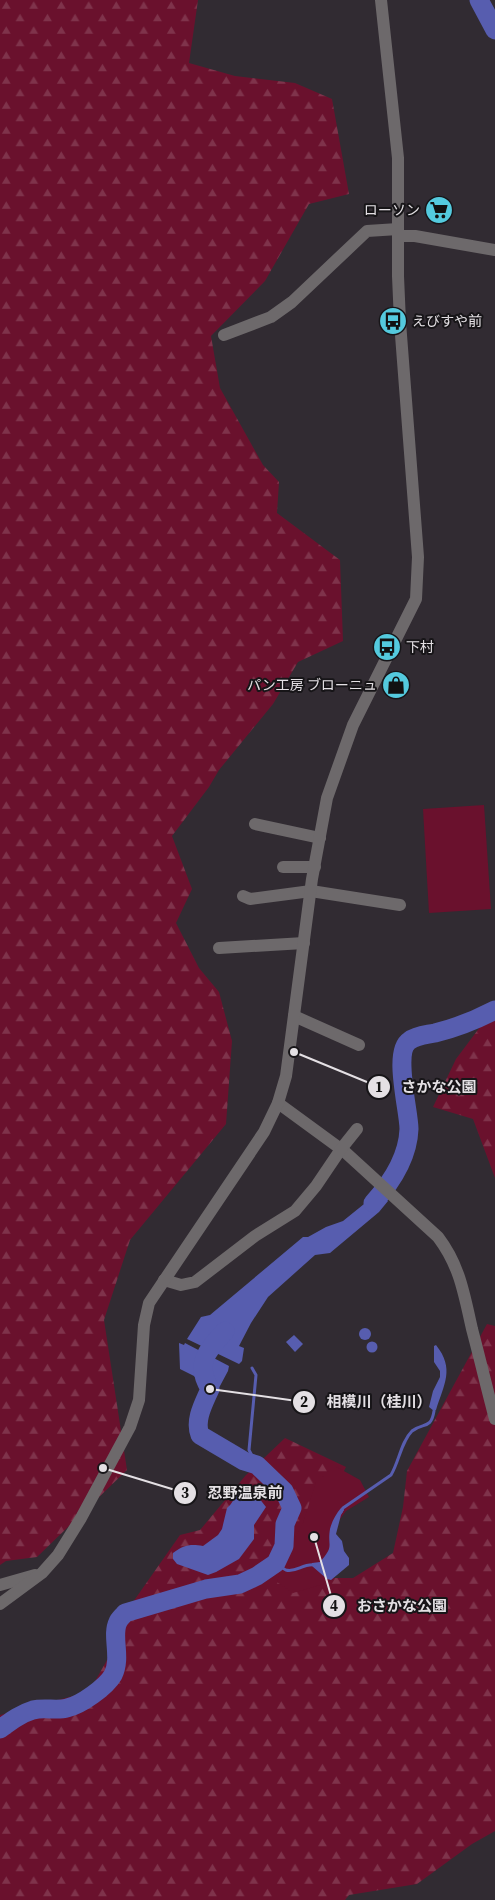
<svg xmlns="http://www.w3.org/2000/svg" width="495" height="1900" viewBox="0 0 495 1900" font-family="'Source Serif 4','Noto Sans JP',serif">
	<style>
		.forest { fill: url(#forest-firs) }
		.park { fill: #6a112d }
		.water { fill: #575daf }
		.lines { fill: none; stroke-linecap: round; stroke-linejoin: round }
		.stream { stroke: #575daf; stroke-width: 3 }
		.river { stroke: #575daf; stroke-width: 19 }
		.minor { stroke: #6d696b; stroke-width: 12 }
		.labels { text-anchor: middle; stroke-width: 4; stroke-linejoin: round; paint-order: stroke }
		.poi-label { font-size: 14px; fill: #e4e0e4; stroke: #171518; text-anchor: end }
		.leader { fill: none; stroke: #e4e0e4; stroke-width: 2 }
		.callout-dot { fill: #e4e0e4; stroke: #171518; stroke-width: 2 }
		.mark-label { font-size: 15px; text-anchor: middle; font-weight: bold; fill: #111 }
		.callout-label { font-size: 15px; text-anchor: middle; font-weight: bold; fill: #e4e0e4; stroke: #171518; stroke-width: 4; stroke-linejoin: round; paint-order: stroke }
	</style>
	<defs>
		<pattern id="forest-firs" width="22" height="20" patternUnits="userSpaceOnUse" patternTransform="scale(1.25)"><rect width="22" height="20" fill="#6a112d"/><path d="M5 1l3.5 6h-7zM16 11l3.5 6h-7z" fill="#7f334b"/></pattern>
	</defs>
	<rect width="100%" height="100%" fill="#312b32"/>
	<g class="forest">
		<path d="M0 0H198L189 63 235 76 295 83 332 99 349 194 309 204 265 281 211 336 220 388 263 465 279 482 277 513 340 560 343 641 298 662 273 704 219 770 209 787 172 836 192 889 176 923 199 968 219 992 232 1041 226 1124 130 1240 104 1320 127 1470 37 1557 6 1561 0 1565Z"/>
		<path d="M495 1007V1178L473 1119 433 1107 456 1059Z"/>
		<path d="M487 1324 495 1326V1831L472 1844 417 1884 349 1895 345 1900H0V1715L89 1692 107 1660 133 1602 180 1535 200 1530 246 1475 285 1438 346 1467 312 1532 317 1578H353L393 1553 403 1507 407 1471Z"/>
	</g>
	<g class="park">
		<path d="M484 805 491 909 429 913 423 809Z"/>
		<path d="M335 1466 360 1480 369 1497 346 1511 332 1530 339 1570 327 1583 293 1593 277 1582 284 1558 303 1523 316 1482Z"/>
	</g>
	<g class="water">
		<path d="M374 1188 388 1201 379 1212 330 1253 315 1255 268 1297 251 1323 239 1346 244 1348 242 1361 239 1364 187 1339 201 1317 210 1315 303 1237H308L326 1227 343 1221 369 1200Z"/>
		<circle cx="365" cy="1334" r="6"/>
		<path d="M294 1335 303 1344 295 1352 286 1342Z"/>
		<circle cx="372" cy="1347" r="5.5"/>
		<path d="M179 1343 184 1345 185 1343 229 1366 228 1371 213 1399 194 1376 180 1369Z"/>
		<path d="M436 1345C455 1369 444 1384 436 1410L434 1411 429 1407 433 1391 440 1377V1371L434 1362V1346Z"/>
		<path d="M247 1488 255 1493 266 1507 254 1525V1539L239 1559 216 1572 208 1575 177 1564 173 1559V1553C184 1545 190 1544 203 1546L218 1535 222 1529 227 1508C235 1502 235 1491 247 1488Z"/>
		<path d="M341 1508 344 1510 341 1515 336 1534 342 1541 344 1551 349 1558V1565L331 1580 327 1579 312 1566V1563L320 1562C335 1545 327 1547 330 1529 332 1521 336 1514 341 1508Z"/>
	</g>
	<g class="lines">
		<g class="stream">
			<path d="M252 1368 256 1375 249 1450 257 1465"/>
			<path d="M341 1512 343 1508 391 1475C399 1462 401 1442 412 1431 423 1422 431 1430 434 1411"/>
			<path d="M276 1563C279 1565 283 1569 286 1570 296 1573 303 1563 315 1565"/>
		</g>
		<g class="river">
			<path d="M479 0 495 30"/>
			<path d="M373 1203C391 1183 408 1157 409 1129 409 1111 393 1052 409 1041 417 1035 426 1035 435 1033 455 1028 476 1020 495 1010"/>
			<path d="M0 1729C11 1721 20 1714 33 1710 44 1707 57 1711 67 1708 81 1705 106 1687 113 1675 122 1657 111 1636 118 1622 119 1619 123 1616 125 1613L206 1589 240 1584 257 1576 276 1563 284 1546 285 1524 292 1508 284 1491 257 1465 244 1461 200 1435C194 1420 204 1403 210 1389 194 1363 208 1350 225 1331"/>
		</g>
		<g class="minor">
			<path d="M399 236H415L495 250"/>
			<path d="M224 335 271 317 292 302 367 231 398 229"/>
			<path d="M255 824 320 838"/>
			<path d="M283 867H315"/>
			<path d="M243 896 250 899 311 891 400 905"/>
			<path d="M219 948 304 943"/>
			<path d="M294 1016 359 1045"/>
			<path d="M278 1103 345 1152 438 1237C460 1266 464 1294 472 1329 480 1359 487 1389 495 1419"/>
			<path d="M164 1280 181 1285 195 1282 255 1236 295 1211 316 1186 341 1149 357 1129"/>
			<path d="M0 1585 35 1575"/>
			<path d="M0 1604 42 1573 58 1555 81 1518 130 1427 139 1400 144 1325 149 1303 264 1132 278 1103 286 1076 312 879 327 798 353 725 416 599 418 557 400 322 398 276V158L381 0"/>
		</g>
	</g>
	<defs>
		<g id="supermarket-disc" transform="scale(1.4375)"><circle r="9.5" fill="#54cade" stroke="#171518"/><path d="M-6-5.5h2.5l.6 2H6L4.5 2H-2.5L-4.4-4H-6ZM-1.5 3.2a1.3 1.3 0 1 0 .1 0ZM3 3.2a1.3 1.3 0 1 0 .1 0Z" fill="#111"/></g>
		<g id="bus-disc" transform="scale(1.4375)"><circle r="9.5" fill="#54cade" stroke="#171518"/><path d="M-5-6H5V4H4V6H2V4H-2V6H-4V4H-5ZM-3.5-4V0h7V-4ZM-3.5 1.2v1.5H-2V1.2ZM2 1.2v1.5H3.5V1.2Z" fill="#111"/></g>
		<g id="shop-disc" transform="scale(1.4375)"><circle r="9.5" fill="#54cade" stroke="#171518"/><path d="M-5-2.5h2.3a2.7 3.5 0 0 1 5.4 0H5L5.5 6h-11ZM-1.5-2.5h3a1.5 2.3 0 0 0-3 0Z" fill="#111"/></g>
	</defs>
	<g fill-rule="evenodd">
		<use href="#supermarket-disc" x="439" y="210"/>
		<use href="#bus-disc" x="393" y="321"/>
		<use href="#bus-disc" x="387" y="647"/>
		<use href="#shop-disc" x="396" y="685"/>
	</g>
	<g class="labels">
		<g class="poi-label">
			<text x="420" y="215">ローソン</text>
			<text x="412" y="326" text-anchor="start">えびすや前</text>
			<text x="406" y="652" text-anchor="start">下村</text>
			<text x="377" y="690">パン工房 ブローニュ</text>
		</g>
	</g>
	<path class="leader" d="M294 1052L379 1087M210 1389L304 1402M103 1468L185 1493M314 1537L334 1606"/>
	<g class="callout-dot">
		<circle cx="294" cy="1052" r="5"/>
		<circle cx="210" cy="1389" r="5"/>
		<circle cx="103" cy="1468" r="5"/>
		<circle cx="314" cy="1537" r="5"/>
		<circle cx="379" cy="1087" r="12"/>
		<circle cx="304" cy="1402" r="12"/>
		<circle cx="185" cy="1493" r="12"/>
		<circle cx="334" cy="1606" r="12"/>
	</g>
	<g class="mark-label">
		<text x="379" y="1092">1</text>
		<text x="304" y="1407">2</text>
		<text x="185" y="1498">3</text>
		<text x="334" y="1611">4</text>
	</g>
	<g class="callout-label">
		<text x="439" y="1092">さかな公園</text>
		<text x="379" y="1407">相模川（桂川）</text>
		<text x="245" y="1498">忍野温泉前</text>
		<text x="402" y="1611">おさかな公園</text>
	</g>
</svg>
